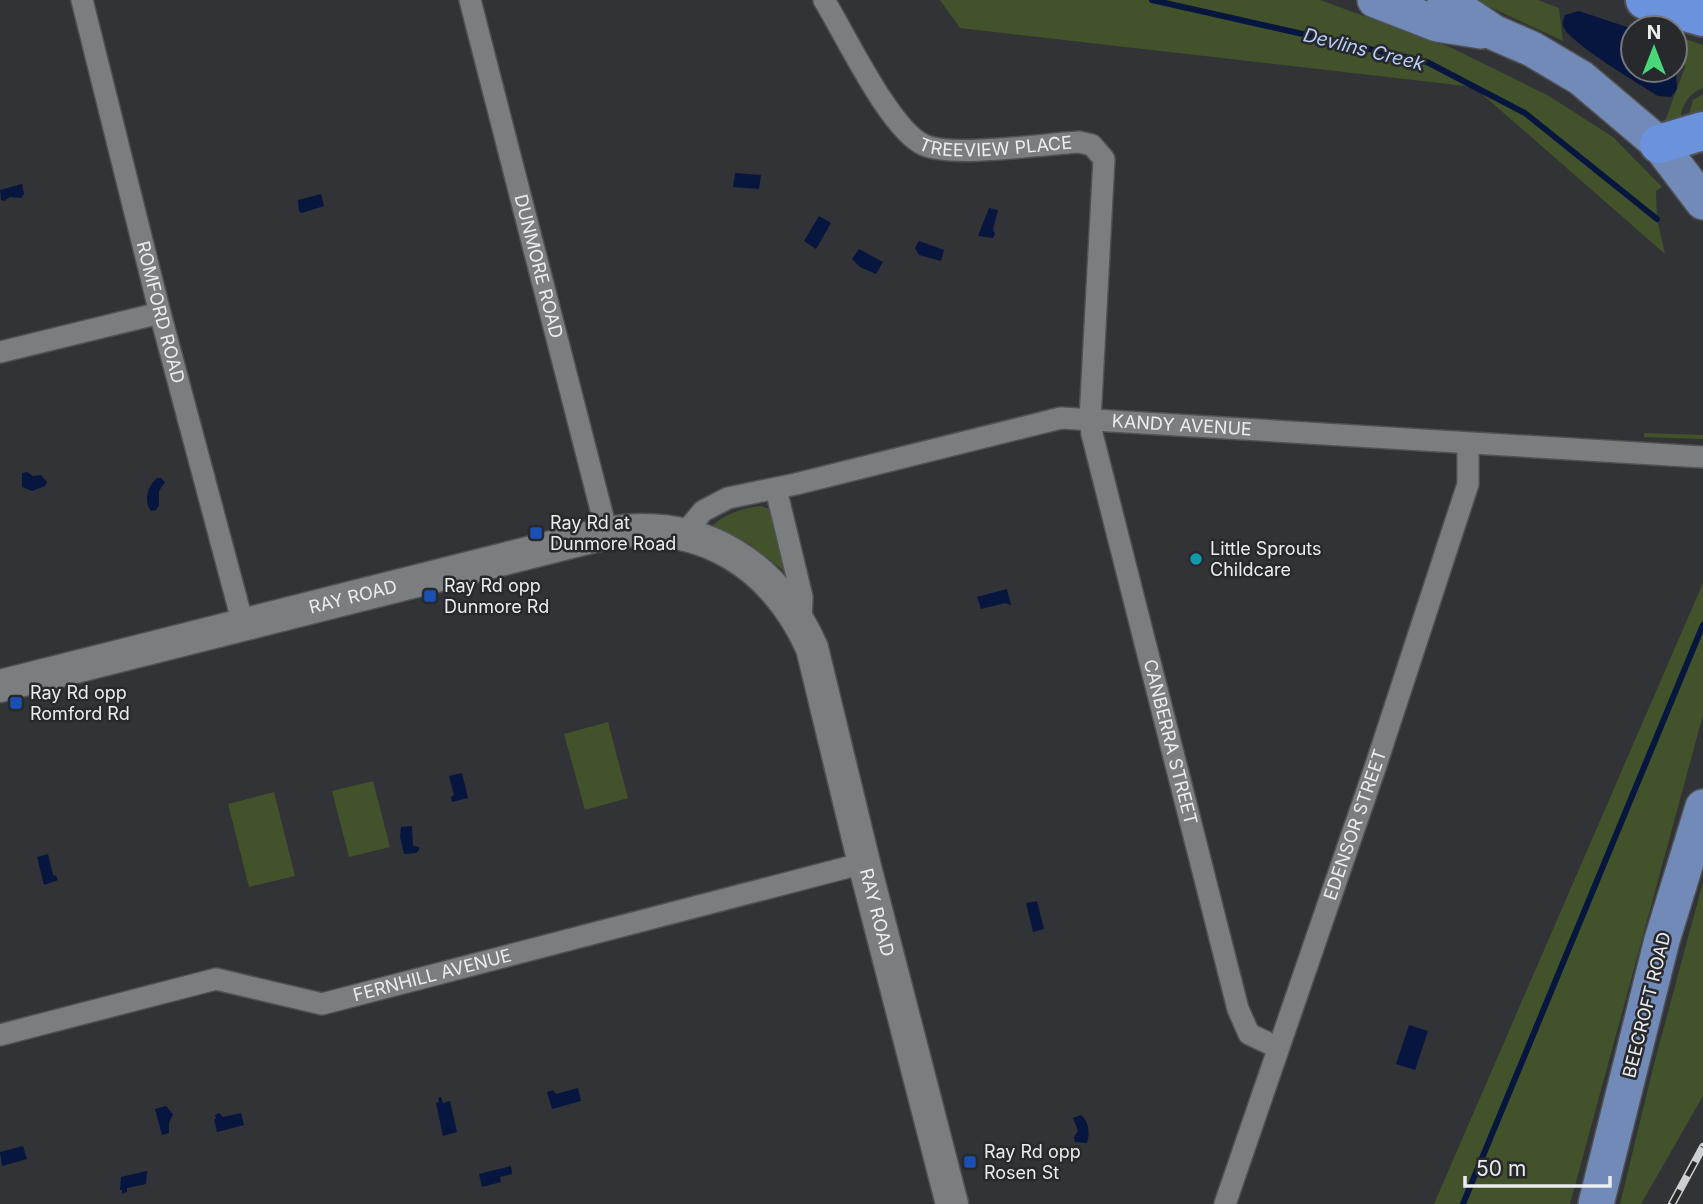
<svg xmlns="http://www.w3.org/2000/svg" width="1703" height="1204" viewBox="0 0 1703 1204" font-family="Inter,sans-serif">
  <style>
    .green { fill: #42522a }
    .water { fill: #07163f }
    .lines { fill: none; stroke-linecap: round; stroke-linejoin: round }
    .stream { stroke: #07163f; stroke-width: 6 }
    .street-casing { stroke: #505153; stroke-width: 24 }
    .secondary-casing { stroke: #505153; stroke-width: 35 }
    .primary-casing { stroke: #505153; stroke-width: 38 }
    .highway-casing { stroke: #505153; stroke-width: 42 }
    .street { stroke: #7b7e81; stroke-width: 21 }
    .secondary { stroke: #7b7e81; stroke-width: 32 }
    .primary { stroke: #718ab8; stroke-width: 35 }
    .highway { stroke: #6a92dd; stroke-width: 38 }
    .rail-casing { stroke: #cecfd1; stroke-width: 8 }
    .rail { stroke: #27292c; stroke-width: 5; stroke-dasharray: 16; stroke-linecap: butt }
    .transit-dot { fill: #1a4fb4; stroke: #27292c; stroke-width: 2.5 }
    .culture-dot { fill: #0f9aa8; stroke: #27292c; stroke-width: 2.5 }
    .labels { text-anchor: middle; stroke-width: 5; stroke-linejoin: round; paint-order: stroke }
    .street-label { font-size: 18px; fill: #ebecee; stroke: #27292c }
    .poi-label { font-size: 18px; fill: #ebecee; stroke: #27292c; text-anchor: start }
    .water-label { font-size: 19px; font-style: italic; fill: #b8cefb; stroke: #27292c }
  </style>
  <rect width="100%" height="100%" fill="#313336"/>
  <!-- green -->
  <path class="green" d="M940,0H1320L1452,48L1549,96L1613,137L1662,187L1656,191L1657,219L1665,254L1474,87L960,28Z
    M1475,0H1538L1559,8L1563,41Z
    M1679,37L1703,45V88C1685,95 1680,110 1680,128L1675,129L1665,121L1685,67L1678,44Z
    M1703,94V120L1687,122L1693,100Z
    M1644,433L1703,435V439L1644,437Z
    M760,506L770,509L774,518L785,572L750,544L711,527C726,513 740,509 760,506Z
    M1703,583V715L1570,1204H1434Z
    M608,722L628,798L585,810L564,734Z
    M373,781L390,847L349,857L332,791Z
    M274,792L295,876L249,887L228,804Z
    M1703,882V1096L1641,1204H1620L1654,1064Z"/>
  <!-- water -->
  <path class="water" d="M1579,11L1633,29V70H1675V57L1677,89L1671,97L1658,96C1641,85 1568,42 1563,26C1562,23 1564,18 1565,15Z
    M735,173L761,175L759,189L733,187Z
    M22,184L24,194L21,198L10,197L4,201L1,200L0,190Z
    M321,194L324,206L302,213L299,211L298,200Z
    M989,208L998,210L993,229L995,234L993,238L978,236Z
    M819,216L831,223L816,249L804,241Z
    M919,241L944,250L941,261L919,255L915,248Z
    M859,249L883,262L876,274L860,267L852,259Z
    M27,472L33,476L41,475L47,482L45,486L32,491L22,487V473Z
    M157,478H161L165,482L159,491V506L156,510L151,511C143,500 148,486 157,478Z
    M1007,589L1011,605L1005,603L981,609L977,597Z
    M462,773L468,798L452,802L451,797L454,795L449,776Z
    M412,826L413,846L419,847V850L416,853L404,854L400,837L401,827Z
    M48,854L53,875L56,876L58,880L44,885L37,857Z
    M1037,901L1044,929L1033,932L1026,903Z
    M1409,1025L1428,1031L1415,1070L1396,1064Z
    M578,1088L581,1101L552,1109L547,1092L553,1090L556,1094Z
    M441,1097L443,1103L450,1101L457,1132L443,1136L436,1103L439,1102L438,1098Z
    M166,1106L173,1114L169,1123V1133L162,1135L155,1109Z
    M219,1113L223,1117L241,1113L244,1125L217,1132L214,1119H216L215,1115Z
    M1081,1115C1089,1121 1090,1134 1087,1143L1075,1142L1074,1137L1078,1131L1073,1118Z
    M23,1146L27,1159L2,1166L0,1152Z
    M511,1166L512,1174L500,1177L501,1182L482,1187L479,1174Z
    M147,1171L146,1184L127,1188V1192L122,1194V1190H120L121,1177Z"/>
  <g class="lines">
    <!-- stream -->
    <path class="stream" d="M1152,0L1427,62L1525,113L1657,219
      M1463,1204L1703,625"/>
    <!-- street casing -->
    <g class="street-casing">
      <g id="street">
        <path id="s1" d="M82,0L160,313L243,624"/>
        <path id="s2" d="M470,0L607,533"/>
        <path id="s3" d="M824,0C845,34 890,130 924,145C953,158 1044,144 1079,142L1092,145L1104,159L1090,420L1092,434L1238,1009L1249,1034L1277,1047"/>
        <path d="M0,352L160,313"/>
        <path d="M776,489L802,597L801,623"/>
        <path id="s4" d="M683,535L703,511L728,498L796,484L1061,418L1703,457"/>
        <path id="s5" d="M0,1035L216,979L322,1004L864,863"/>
        <path id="s6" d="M1225,1204L1376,765L1468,484V443"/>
      </g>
    </g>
    <!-- secondary casing -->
    <g class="secondary-casing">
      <g id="secondary">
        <path id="s7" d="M0,686L607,533C701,518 774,563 812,648L864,863L952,1204"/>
      </g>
    </g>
    <!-- primary casing -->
    <g class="primary-casing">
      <path id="primary" d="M1375,0L1437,24L1481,31
        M1445,0L1495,33L1532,49L1581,78L1659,144L1703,202
        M1596,1204L1662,940L1703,807"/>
    </g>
    <!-- highway casing -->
    <g class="highway-casing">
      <path id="highway" d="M1645,0L1703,17
        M1659,144L1703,131"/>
    </g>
    <!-- street -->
    <use href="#street" class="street"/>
    <!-- secondary -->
    <use href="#secondary" class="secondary"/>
    <!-- primary -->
    <use href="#primary" class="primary"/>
    <!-- highway -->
    <use href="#highway" class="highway"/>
    <!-- rail casing -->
    <g class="rail-casing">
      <path id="rail" d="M1672,1204L1703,1147"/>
    </g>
    <!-- rail -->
    <use href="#rail" class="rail"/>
  </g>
  <!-- markers -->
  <g class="transit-dot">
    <rect x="529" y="526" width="14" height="14" rx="3.5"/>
    <rect x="423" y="589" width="14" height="14" rx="3.5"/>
    <rect x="9" y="696" width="14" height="14" rx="3.5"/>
    <rect x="963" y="1155" width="14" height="14" rx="3.5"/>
  </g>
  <circle class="culture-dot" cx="1196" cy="559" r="7"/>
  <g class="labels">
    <!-- street labels -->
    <g class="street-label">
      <text dy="6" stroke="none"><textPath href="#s3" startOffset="250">TREEVIEW PLACE</textPath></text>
      <text dy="6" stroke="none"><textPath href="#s2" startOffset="275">DUNMORE ROAD</textPath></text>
      <text dy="6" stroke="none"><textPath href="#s1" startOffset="322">ROMFORD ROAD</textPath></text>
      <text dy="6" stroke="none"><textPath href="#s4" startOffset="523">KANDY AVENUE</textPath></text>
      <text dy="6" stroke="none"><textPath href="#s7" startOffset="364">RAY ROAD</textPath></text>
      <text dy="6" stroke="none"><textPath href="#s3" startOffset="959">CANBERRA STREET</textPath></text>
      <text dy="6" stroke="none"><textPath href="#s6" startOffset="401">EDENSOR STREET</textPath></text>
      <text dy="6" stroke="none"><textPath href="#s7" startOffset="1153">RAY ROAD</textPath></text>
      <text dy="6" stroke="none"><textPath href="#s5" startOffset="446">FERNHILL AVENUE</textPath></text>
      <text transform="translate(1647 1005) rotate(-76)" y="6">BEECROFT ROAD</text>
    </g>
    <!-- poi labels -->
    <g class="poi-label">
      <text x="550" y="529">Ray Rd at<tspan x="550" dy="21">Dunmore Road</tspan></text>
      <text x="1210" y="555">Little Sprouts<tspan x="1210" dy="21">Childcare</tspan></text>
      <text x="444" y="592">Ray Rd opp<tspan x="444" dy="21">Dunmore Rd</tspan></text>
      <text x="30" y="699">Ray Rd opp<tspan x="30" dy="21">Romford Rd</tspan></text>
      <text x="984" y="1158">Ray Rd opp<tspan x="984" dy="21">Rosen St</tspan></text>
    </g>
    <!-- water labels -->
    <g class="water-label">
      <text transform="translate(1364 49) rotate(14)" y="7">Devlins Creek</text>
    </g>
  </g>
  <!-- north arrow -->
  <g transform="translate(1654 49)"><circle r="33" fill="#27292c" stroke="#75777a" stroke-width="2"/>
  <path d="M0-5L12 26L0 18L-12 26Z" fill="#49d778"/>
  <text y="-10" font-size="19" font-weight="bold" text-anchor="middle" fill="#ebecee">N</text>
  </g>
  <!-- scale -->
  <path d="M1465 1176v10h145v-10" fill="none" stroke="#ebecee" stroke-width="3.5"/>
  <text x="1476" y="1176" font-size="21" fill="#ebecee" stroke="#27292c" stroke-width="5" paint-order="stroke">50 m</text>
</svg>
